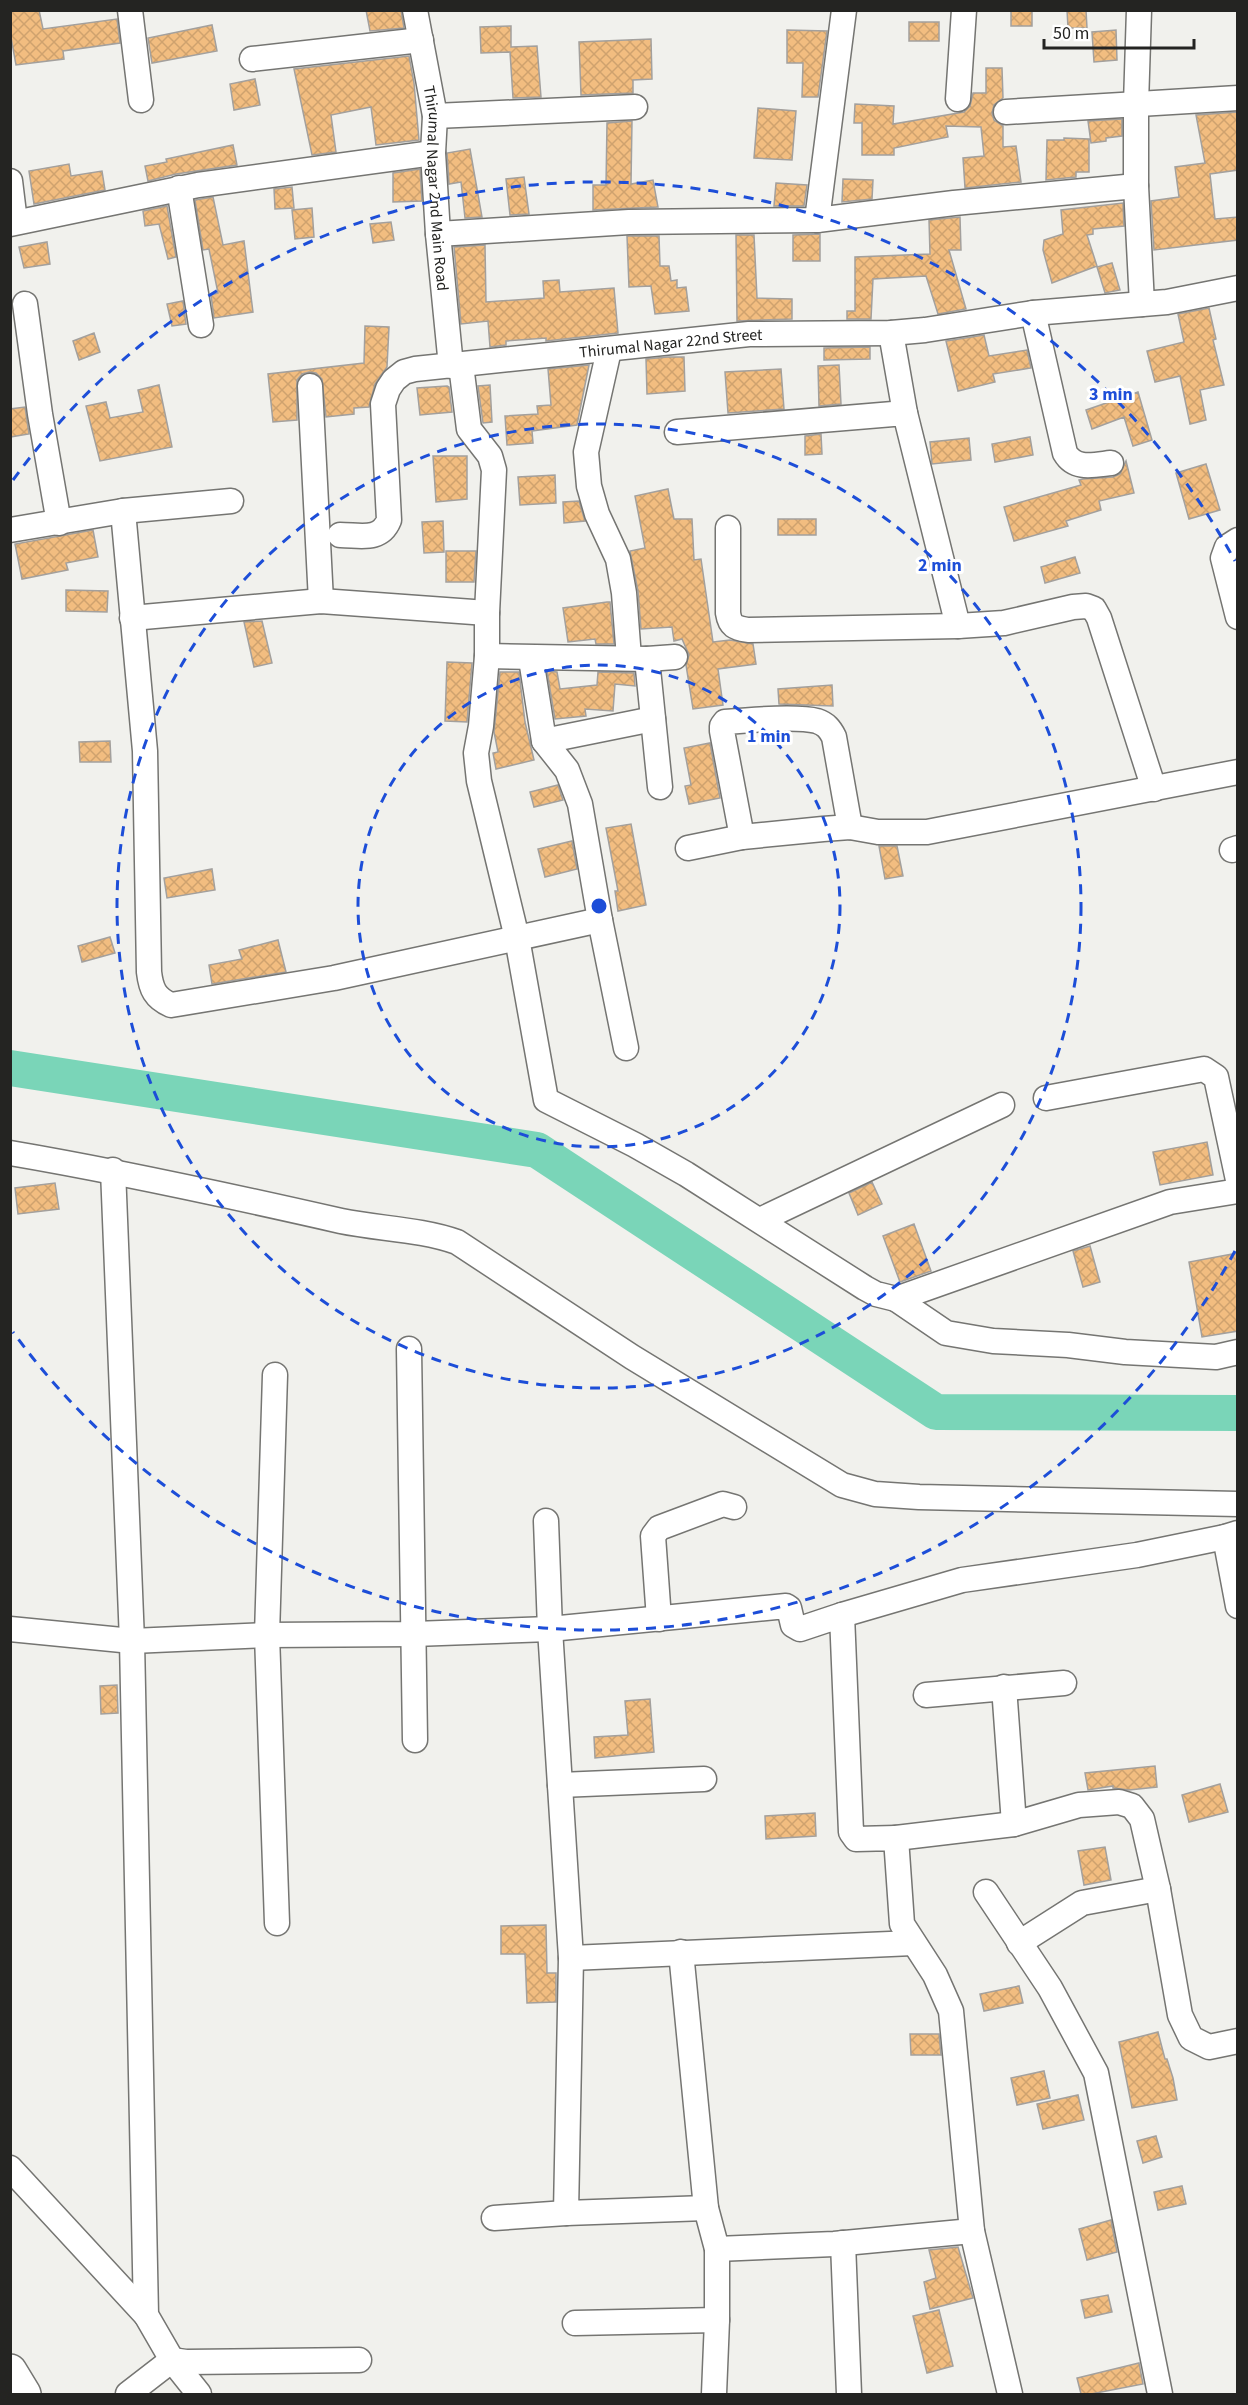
<svg xmlns="http://www.w3.org/2000/svg" width="1248" height="2405" viewBox="0 0 1248 2405" font-family="'Source Sans 3',sans-serif">
  <style>
    .lines { fill: none; stroke-linecap: round; stroke-linejoin: round }
    .river { stroke: #7ad5b8; stroke-width: 36 }
    .building { fill: url(#building-cross-hatch); stroke: #a3a09d; stroke-width: 1.5 }
    .street-casing { stroke: #757572; stroke-width: 27 }
    .secondary-casing { stroke: #757572; stroke-width: 36 }
    .street { stroke: #fff; stroke-width: 24 }
    .secondary { stroke: #fff; stroke-width: 33 }
    .ring { fill: none; stroke: #1d4ed8; stroke-width: 3; stroke-dasharray: 10 8 }
    .labels { text-anchor: middle; stroke-width: 6; stroke-linejoin: round; paint-order: stroke }
    .street-label { font-size: 16px; fill: #242422; stroke: #fff }
    .centre { fill: #1d4ed8; stroke: #fff; stroke-width: 3 }
    .ring-label { font-size: 18px; text-anchor: middle; font-weight: bold; fill: #1d4ed8; stroke: #fff; stroke-width: 6; stroke-linejoin: round; paint-order: stroke }
  </style>
  <defs>
    <pattern id="building-cross-hatch" width="8" height="8" patternUnits="userSpaceOnUse" patternTransform="scale(1.5)"><rect width="8" height="8" fill="#f2bd80"/><path d="M0 0l8 8M0 8l8-8" fill="none" stroke="#cfa26e"/></pattern>
  </defs>
  <rect width="100%" height="100%" fill="#f1f1ed"/>
  <g class="lines">
    <!-- river -->
    <path class="river" d="M10,1068L537,1150L936,1412L1238,1413"/>
  </g>
  <!-- building -->
  <path class="building" d="M10,10H39L43,29L117,19L120,43L63,51L64,59L16,65L10,32Z
    M366,10H401L404,28L370,31Z
    M1011,10H1032V26H1011Z
    M1067,10H1086L1087,28H1068Z
    M909,22H939V41H909Z
    M212,25L217,51L152,63L148,38Z
    M511,26V47L537,46L541,97L513,98L510,52L481,53L480,27Z
    M787,30L827,31L818,97H802L803,63H787Z
    M1116,30L1117,60L1094,62L1092,32Z
    M651,39L652,79L633,80V93L581,95L579,42Z
    M409,56L414,83L419,140L376,145L371,107L331,115L336,152L312,155L294,69Z
    M986,68H1002L1003,98L994,105L992,113L994,120L1003,126V147L1016,146L1021,182L965,188L963,158L984,156L981,127L946,126L948,137L894,148V155H862V123H854L855,104L894,106L893,124L964,112L970,106L973,93H986Z
    M255,79L260,105L234,110L230,84Z
    M758,108L796,111L792,160L754,158Z
    M1238,112V170L1210,174L1215,219L1238,217V240L1154,250L1151,201L1179,197L1175,167L1205,163L1196,115Z
    M1122,119V136L1106,138V141L1091,143L1088,121Z
    M632,121L631,184L653,180L658,207L593,210V185H606L607,123Z
    M1064,138L1089,139V172H1076V177L1046,180L1047,140H1064Z
    M233,145L237,165L176,174L148,181L145,166L167,162L166,159Z
    M470,149L482,217L465,218L461,182L449,184L447,153Z
    M69,164L71,176L102,171L105,190L34,204L29,171Z
    M420,169L422,201L393,202V173Z
    M524,177L529,214L510,215L506,179Z
    M843,179L873,180L872,199L842,202Z
    M776,183L807,185L804,206H774Z
    M292,187L294,208L275,209L274,189Z
    M213,197L223,245L244,241L253,312L214,318L211,295L218,293L209,249L203,250L195,200Z
    M1123,203L1124,226L1093,229V234L1087,235L1097,266L1052,283L1043,250L1044,240L1063,234L1061,210Z
    M167,206L176,257L168,259L159,224L145,226L143,211Z
    M312,208L314,237L295,239L292,210Z
    M960,217L961,250H949L966,309L938,314L926,276L873,279L871,319H847V311H855V257L930,254L929,220Z
    M391,222L394,240L373,243L370,224Z
    M820,234V261H793V235Z
    M736,235H754L757,298L792,299V319L737,321Z
    M627,236H659L660,266H669L671,281L677,280V288L686,287L689,311L655,314L651,286L629,287Z
    M47,242L50,264L24,268L19,247Z
    M485,245L486,302L544,298L543,281L559,280L560,292L614,288L618,333L546,341V338L506,341V345L490,347L488,321L461,324L454,247Z
    M1112,263L1120,290L1105,293L1097,267Z
    M183,301L186,324L172,326L167,304Z
    M1209,308L1216,339L1213,340L1224,385L1200,390L1206,420L1190,424L1180,376L1155,382L1147,351L1184,342L1178,314Z
    M365,326L389,327L387,367L375,384L369,407L354,408V414L326,417L322,379L316,373L309,372L302,374L297,380V420L273,422L268,374L364,363Z
    M94,333L100,352L79,360L73,341Z
    M984,335L989,356L1027,350L1031,368L993,374L995,382L958,391L946,341Z
    M870,347V359L824,360V348Z
    M668,357H684L685,391L647,394L646,359Z
    M589,365L577,425L532,431L533,443L507,445L505,416L538,414L537,406L551,405L548,369Z
    M839,365L841,404L819,406L818,366Z
    M781,369L784,409L728,413L725,372Z
    M159,385L172,447L100,461L86,406L106,402L110,418L143,412L138,390Z
    M490,385L492,422L483,423L478,386Z
    M447,386L449,387L452,412L420,415L417,388Z
    M1138,392L1152,440L1133,446L1124,417L1092,429L1086,410Z
    M25,407L29,434L10,437V409Z
    M821,434L822,454L805,455V436Z
    M1030,437L1033,455L995,462L992,444Z
    M969,438L971,460L932,464L930,442Z
    M433,456H467V499L436,502Z
    M1126,461L1134,493L1099,501L1101,510L1066,521L1068,526L1014,541L1004,507L1081,485L1079,480L1083,479L1113,477L1120,474Z
    M1206,464L1220,510L1189,519L1176,473Z
    M555,475L556,503L520,505L518,477Z
    M668,489L674,519H692L694,560L701,559L713,642L730,640L753,644L756,664L718,669L723,705L693,709L686,665L689,655L682,639L674,641L672,627L641,629L638,591L630,551L645,548L635,496Z
    M579,501L585,521L564,523L563,502Z
    M778,519H816V535H778Z
    M443,521L444,552L424,553L422,522Z
    M93,530L98,557L66,563L68,570L22,579L15,544Z
    M446,551H476L474,582H446Z
    M1075,557L1080,573L1045,583L1041,567Z
    M66,590L108,591L107,612L66,611Z
    M607,602H610L614,644H596L595,639L568,642L563,608Z
    M262,621L272,663L254,667L244,622Z
    M447,662L472,663L467,722L445,721Z
    M547,671L557,672L560,689L597,685L598,672L634,673L635,686L615,684L613,711L585,709L586,716L555,719Z
    M500,672H519L525,722L534,760L496,769L493,753L498,752L494,732Z
    M832,685L833,706L779,704L778,689Z
    M110,741L111,762H80L79,742Z
    M710,743L720,798L689,804L685,786L691,785L684,748Z
    M558,785L563,800L534,807L530,792Z
    M631,824L646,905L618,911L615,891H618L606,828Z
    M572,841L577,869L545,877L538,849Z
    M879,846H897L903,876L885,879Z
    M212,869L215,890L167,898L164,878Z
    M110,937L115,953L82,962L78,946Z
    M278,940L286,972L212,984L209,965L242,959L239,950Z
    M1207,1142L1213,1175L1160,1185L1153,1152Z
    M872,1182L882,1204L858,1215L849,1193Z
    M55,1183L59,1209L18,1214L15,1188Z
    M914,1224L931,1271L900,1282L883,1236Z
    M1090,1246L1100,1282L1083,1287L1073,1251Z
    M1238,1253V1331L1202,1337L1189,1262Z
    M117,1685L118,1713L101,1714L100,1686Z
    M650,1699L654,1752L595,1758L594,1737L628,1735L625,1701Z
    M1155,1766L1157,1787L1129,1790L1113,1788V1786L1088,1790L1085,1773Z
    M1220,1784L1228,1812L1189,1822L1182,1795Z
    M815,1813L816,1836L766,1839L765,1816Z
    M1105,1847L1111,1880L1084,1885L1078,1851Z
    M546,1925L547,1973H556V2002L527,2003L525,1954H501V1926Z
    M1019,1986L1023,2003L984,2011L980,1994Z
    M1158,2032L1165,2059H1167L1173,2078L1177,2100L1132,2108L1119,2042Z
    M910,2034H939L941,2055H911Z
    M1044,2071L1050,2098L1017,2105L1011,2078Z
    M1078,2095L1084,2120L1043,2129L1037,2104Z
    M1156,2136L1162,2157L1143,2163L1137,2141Z
    M1182,2186L1186,2204L1158,2210L1154,2192Z
    M1111,2220L1117,2252L1087,2260L1079,2229Z
    M958,2247L973,2298L930,2309L924,2282L936,2278L929,2250Z
    M1108,2295L1112,2312L1085,2318L1081,2300Z
    M939,2310L953,2366L927,2373L913,2316Z
    M1139,2363L1143,2384L1091,2394H1081L1077,2378Z"/>
  <g class="lines">
    <!-- street casing -->
    <g class="street-casing">
      <g id="street">
        <path d="M130,10L141,100"/>
        <path id="s1" d="M415,10L435,116L433,153L438,234L451,366"/>
        <path d="M1139,10L1136,104V186L1142,304"/>
        <path d="M252,59L421,40"/>
        <path d="M958,99L964,10"/>
        <path d="M1006,112L1238,98"/>
        <path d="M435,116L635,107"/>
        <path d="M10,181L15,222"/>
        <path d="M179,188L201,325"/>
        <path d="M817,220L844,10"/>
        <path d="M10,224L198,185L433,153"/>
        <path d="M438,234L629,222L817,220L954,203L1136,186"/>
        <path d="M25,304L40,414L59,523"/>
        <path d="M1033,313L1065,453C1075,470 1093,465 1111,463"/>
        <path d="M891,333L905,413"/>
        <path d="M609,350L586,452L589,486L597,514L618,559L624,593L629,658"/>
        <path d="M461,365L469,429L490,456L494,470L487,613V656L481,726L476,753L479,781L517,938L546,1100L635,1145L686,1174L865,1288L876,1294L896,1299L1170,1202L1238,1191"/>
        <path d="M310,386L321,601"/>
        <path d="M677,432L905,413L958,626"/>
        <path d="M123,511L145,751L149,972C151,989 155,998 171,1005L334,978L600,920"/>
        <path d="M728,528V613C730,626 735,628 748,630L958,626L1004,623L1073,607L1086,606L1094,609L1099,618L1154,789"/>
        <path d="M10,530L123,511L231,501"/>
        <path id="s2" d="M340,535C360,535 380,542 389,520L383,404L388,389L394,380L404,372L415,369L749,334L891,333L925,330L1033,313L1167,302L1238,288"/>
        <path d="M1238,540L1227,547L1223,558L1238,617"/>
        <path d="M132,618L321,601L487,613"/>
        <path d="M487,656L647,659L675,657"/>
        <path d="M531,659L544,741L567,770L580,804L600,920L626,1048"/>
        <path d="M647,659L660,787"/>
        <path d="M544,741L653,719"/>
        <path d="M742,837L722,731V726L725,722C747,720 798,716 817,721C826,724 830,729 834,737L850,827"/>
        <path d="M688,848L742,837L823,829L850,827L878,832H927L1238,772"/>
        <path d="M1232,850L1238,848"/>
        <path d="M1046,1098L1204,1069L1216,1077L1238,1180"/>
        <path d="M10,1153C122,1172 231,1196 341,1221C380,1229 420,1229 457,1242L632,1357L842,1485L875,1494L919,1497L1238,1504"/>
        <path d="M113,1170L132,1641L146,2315L172,2360L128,2394"/>
        <path d="M760,1220L1002,1105"/>
        <path d="M896,1299L946,1333L993,1341L1068,1345L1125,1352L1216,1357L1238,1352"/>
        <path d="M409,1349L415,1740"/>
        <path d="M275,1375L267,1635L277,1923"/>
        <path d="M546,1521L550,1629L571,1958L566,2213L706,2208"/>
        <path d="M1225,1537L1238,1606"/>
        <path d="M842,1615L962,1580L1137,1555L1225,1537L1238,1533"/>
        <path d="M659,1619L653,1536L659,1528L723,1504L734,1507"/>
        <path d="M10,1629L132,1641L267,1635L414,1634L550,1629L786,1606L789,1608L793,1625L800,1629L842,1615L851,1832L856,1839L896,1838L902,1924L935,1975L951,2011L972,2231L1010,2394"/>
        <path d="M1004,1687L1014,1824"/>
        <path d="M926,1695L1064,1683"/>
        <path d="M560,1785L704,1779"/>
        <path d="M896,1838L1014,1824L1079,1805L1119,1802L1132,1806L1142,1819L1158,1889L1180,2015L1191,2038L1209,2047L1238,2041"/>
        <path d="M986,1892L1050,1988L1096,2073L1160,2394"/>
        <path d="M1019,1943L1082,1903L1158,1889"/>
        <path d="M681,1952L706,2208L717,2249V2320L714,2394"/>
        <path d="M571,1958L913,1943"/>
        <path d="M10,2168L146,2315"/>
        <path d="M494,2218L566,2213"/>
        <path d="M843,2243L849,2394"/>
        <path d="M717,2249L834,2244L972,2231"/>
        <path d="M575,2323L717,2320"/>
        <path d="M172,2360L186,2362L359,2360"/>
        <path d="M172,2360L199,2394"/>
      </g>
    </g>
    <!-- secondary casing -->
    <g class="secondary-casing">
      <path id="secondary" d="M10,2371L24,2394"/>
    </g>
    <!-- street -->
    <use href="#street" class="street"/>
    <!-- secondary -->
    <use href="#secondary" class="secondary"/>
  </g>
  <!-- distance rings -->
  <g class="ring">
    <circle cx="599" cy="906" r="241"/>
    <circle cx="599" cy="906" r="482"/>
    <path d="M1235 1251A724 724 0 0 1 13 1332M13 480A724 724 0 0 1 1235 561"/>
  </g>
  <g class="labels">
    <!-- street labels -->
    <g class="street-label">
      <text dy="6" stroke="none"><textPath href="#s1" startOffset="180">Thirumal Nagar 2nd Main Road</textPath></text>
      <text dy="6" stroke="none"><textPath href="#s2" startOffset="480">Thirumal Nagar 22nd Street</textPath></text>
    </g>
  </g>
  <circle cx="599" cy="906" r="9" class="centre"/>
  <g class="ring-label">
    <text x="1111" y="400">3 min</text>
    <text x="940" y="571">2 min</text>
    <text x="769" y="742">1 min</text>
  </g>
  <!-- border -->
  <rect width="1248" height="2405" fill="none" stroke="#242422" stroke-width="24"/>
  <!-- scale -->
  <path d="M1044 39v9h150v-9" fill="none" stroke="#242422" stroke-width="3"/>
  <text x="1053" y="39" font-size="18" fill="#242422" stroke="#ffffff" stroke-width="4.5" paint-order="stroke">50 m</text>
</svg>
